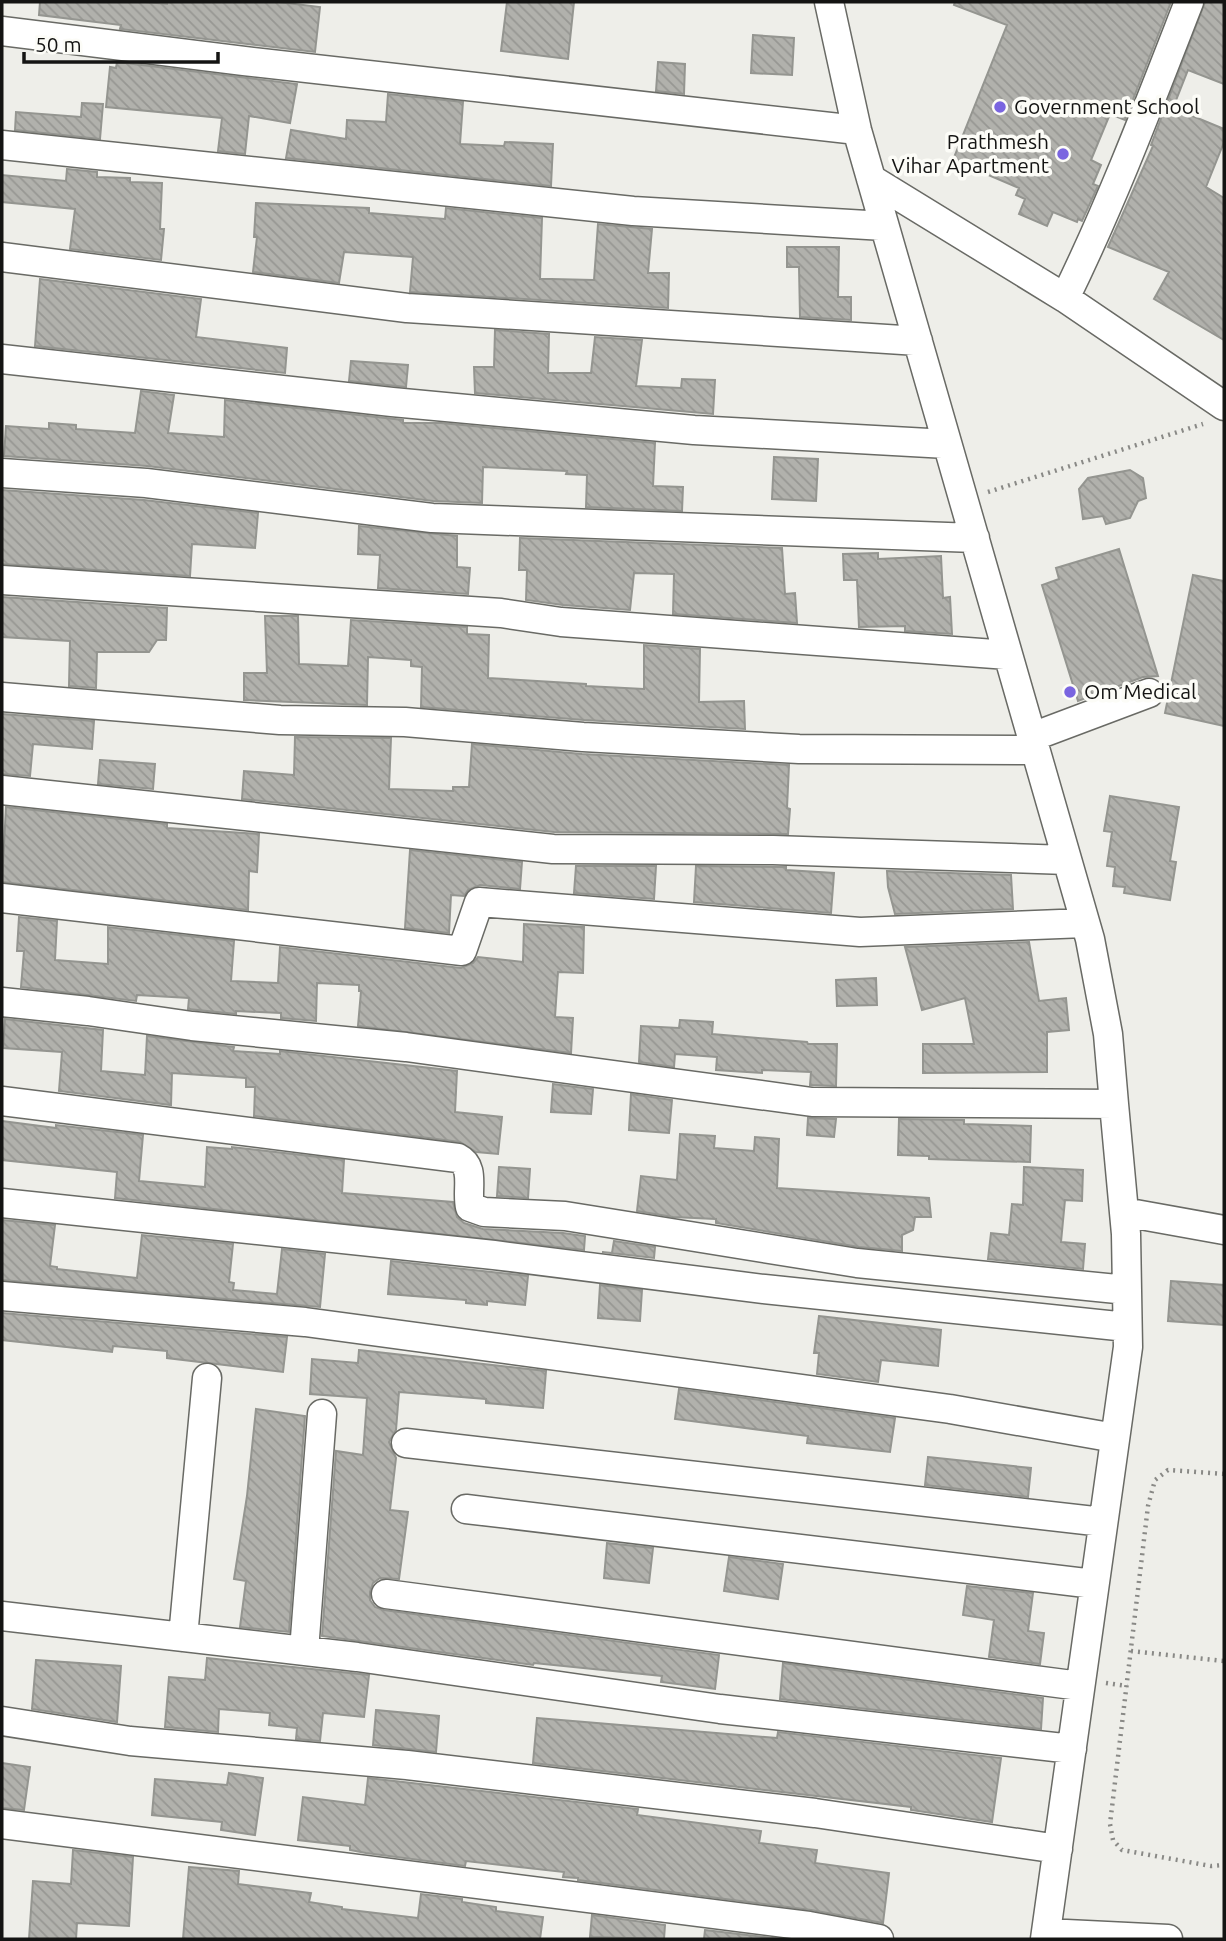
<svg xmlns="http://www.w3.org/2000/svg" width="1226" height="1941" viewBox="0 0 1226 1941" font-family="Ubuntu,sans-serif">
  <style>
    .building { fill: url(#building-back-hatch); stroke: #949590; stroke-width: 2 }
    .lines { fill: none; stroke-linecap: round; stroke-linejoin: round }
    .street-casing { stroke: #696a65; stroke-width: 31 }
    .path { stroke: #898986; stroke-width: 4.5; stroke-dasharray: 2 5; stroke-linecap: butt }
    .street { stroke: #fff; stroke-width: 28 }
    .poi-dot { fill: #7a65e0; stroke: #fcfcf7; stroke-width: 2.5 }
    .labels { text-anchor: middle; stroke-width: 7; stroke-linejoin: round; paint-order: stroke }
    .poi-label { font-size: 21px; fill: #141413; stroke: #fcfcf7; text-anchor: start }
  </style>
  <defs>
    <pattern id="building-back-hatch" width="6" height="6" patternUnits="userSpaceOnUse" patternTransform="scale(1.75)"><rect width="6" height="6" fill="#b1b1ac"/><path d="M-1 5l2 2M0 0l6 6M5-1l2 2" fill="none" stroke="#979793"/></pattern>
  </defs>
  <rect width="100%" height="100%" fill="#eeeee9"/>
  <!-- building -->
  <path class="building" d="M40,2H145L167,4V2H279L320,7L315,52L120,29L121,25L39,15Z
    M507,2H574L568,59L501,51Z
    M955,2H1171L1125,120L1110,114L1091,160L1101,165L1093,184L1098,186L1082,221L1078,219L1077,222L1053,212L1047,226L1019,214L1025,199L1016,195L1019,188L953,160L1007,25L954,5Z
    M1205,2H1224V84L1188,70L1173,108L1224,129V142L1206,187L1224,198V340L1154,299L1169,272L1108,247L1153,146L1151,145Z
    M753,35L794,38L792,75L751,73Z
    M117,62L297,84L290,123L249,116L245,154L218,151L222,118L106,107L110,67L116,68Z
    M658,62L685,64L684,94L656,91Z
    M388,94L463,102L460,144L504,146L505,142L553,144L551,186L286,158L291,130L346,139L347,120L386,122Z
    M82,103L103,104L100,139L15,130L16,112L81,117Z
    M67,169L97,172V177L130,178V182L162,183L160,229H164L161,260L70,249L75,209L2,202V175L66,181Z
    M256,203L369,208V213L445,219L446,208L542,218L540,279H551L594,280L598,224L652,229L648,273H669L668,308L410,292L413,257L344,252L339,283L253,272L257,237H254Z
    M787,247H839L838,297H851V320L800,317L799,267H787Z
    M40,279L201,299L196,337L287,348L285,373L35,346Z
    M495,330L549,334L548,373H591L595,337L642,340L636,386L681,388L682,379L715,380L713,414L475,393L474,367H494Z
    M351,361L408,365L406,387L349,381Z
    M141,391L174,395L168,433L224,437L225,400L403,420V423H441L655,443L653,486L683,487L682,511L586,507L587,475L566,474L567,471L483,467L482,503L433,501L147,466L4,456L6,426L49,429V423L76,425V429L135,433Z
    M774,457L818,459L816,501L772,499Z
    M1130,470L1143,478L1146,498L1138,501L1130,518L1106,524L1103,516L1083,519L1079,489L1088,478Z
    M2,490L144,500L258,513L255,548L192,544L190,576L2,564Z
    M359,526L457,536V567L470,568L468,594L378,588L380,555L358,554Z
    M520,538L782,548L785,594L795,593L797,623L673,614L674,574L634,573L630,610L563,605L526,600L527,570H519Z
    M1119,549L1158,676L1143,677L1078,701L1042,585L1059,579L1056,568Z
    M878,553V559L941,556L943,598L950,597L952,634L905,631V626L859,627L857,580H844L843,554Z
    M1193,575L1224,581V726L1165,713Z
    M2,597L167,608L166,640H157L149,652H97L96,688L69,686L70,641L2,637Z
    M265,616H298L299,664L348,666L351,620L467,627V634L489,635L488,678L586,684V686L644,689V645L700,649L699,702L744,701L745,729L584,720L421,707L422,667L411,666V660L368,657L367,705L244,700V673H267Z
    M2,714L94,721L92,749L33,744L30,776L2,774Z
    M295,737L391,738L389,789L453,791V787H469L472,744L582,754L789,765L787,808L790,809L788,834L554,832L242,799L244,771L294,775Z
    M100,760L155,764L153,789L98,784Z
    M1110,796L1179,807L1170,861L1176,862L1170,900L1124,893L1125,887L1113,886L1115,867L1107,866L1112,832L1104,831Z
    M6,807L167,824V828L259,834L257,872L249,871L248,910L2,882Z
    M410,850L522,862L520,889L480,885L468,890L464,896L451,895L449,933L405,928Z
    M576,866H656L654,899L574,893Z
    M696,866L786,867V870L834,873L831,913L694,902Z
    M887,871L1011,875L1013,909L895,914L888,887Z
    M19,917L57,921L55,960L108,964V927L234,941L231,981L278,983L280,947L461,968L473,963L478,957L523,962L524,924L584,927L583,973L558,972L555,1017L573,1018L571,1053L358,1026L361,991H359V985L317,983L316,1021L281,1018V1013L236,1011V1014L188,1009L189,998L137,995L136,1001L21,987L24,951H17Z
    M1029,942L1039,1001L1066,998L1069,1030L1047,1032V1072L923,1073V1044H974L965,998L922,1010L905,947Z
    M876,978L877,1005L837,1006L836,980Z
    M5,1019L103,1030L101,1071L145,1075L147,1036L234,1047L233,1051L280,1054V1051L457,1071L455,1112L502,1117L498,1154L476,1152L460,1142L254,1116L255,1087H246V1078L172,1073L171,1105L59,1091L62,1052L3,1048Z
    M680,1020L713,1022L712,1034L807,1042L808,1044H837L836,1086L810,1085L811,1072L762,1070V1073L716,1070L717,1057L675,1054L674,1067L639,1062L641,1026L679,1028Z
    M553,1084L593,1089L591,1114L551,1112Z
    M631,1094L672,1100L669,1133L629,1130Z
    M808,1118L836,1119L834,1137L807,1135Z
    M899,1119L964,1120V1124L1031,1126L1030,1162L929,1159V1156L898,1155Z
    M2,1121L56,1128V1125L143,1135L139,1181L205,1187L207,1147L232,1149V1147L344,1160L342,1193L453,1202L457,1217L464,1223L483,1229L563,1233L585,1236L584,1250L115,1198L117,1172L2,1160Z
    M680,1134L715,1136L714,1148L754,1151L755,1137L779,1139L777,1188L929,1198L931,1217H915L913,1230L902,1235V1251L859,1247L716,1223V1219L673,1217L637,1211L641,1176L677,1180Z
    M499,1167L530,1169L528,1198L497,1196Z
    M1024,1167L1083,1170L1082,1201L1065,1200L1061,1242L1085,1244L1083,1269L988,1259L991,1233L1009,1235L1012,1204L1023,1205Z
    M2,1220L55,1225L50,1266L57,1267V1269L137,1278L142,1235L233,1244L229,1282L234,1283L233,1290L277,1294L282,1249L325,1254L320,1307L2,1280Z
    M614,1241L655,1247L654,1258L602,1252L612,1253Z
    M391,1261L528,1276L525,1305L487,1301V1305L466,1303V1300L388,1294Z
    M1171,1281L1224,1285V1325L1168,1321Z
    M600,1285L642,1290L640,1321L598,1318Z
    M2,1313L287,1337L283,1372L167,1358V1351L113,1346L112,1352L2,1340Z
    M819,1316L941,1330L938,1366L881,1360L878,1382L817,1374L819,1353H814Z
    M359,1350L546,1371L543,1408L486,1403V1399L399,1392L396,1430L389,1442L396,1458L390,1510L408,1512L399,1579L380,1578L373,1583L370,1592V1600L375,1607L384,1610L719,1655L715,1689L661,1682L662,1676L534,1663L533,1665L322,1636L336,1451L363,1455L367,1398L310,1394L312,1359L358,1363Z
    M679,1389L895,1418L890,1452L807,1443L808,1436L675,1419Z
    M256,1409L305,1416L289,1632L240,1627L246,1581L234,1579L247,1496Z
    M928,1457L1031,1468L1028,1497L925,1485Z
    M607,1543L653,1548L649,1583L604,1578Z
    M729,1557L783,1564L778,1599L724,1591Z
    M967,1586L1033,1593L1028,1631L1044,1633L1040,1664L989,1657L994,1620L963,1615Z
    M207,1658L369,1675L364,1717L323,1713L320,1741L296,1739L297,1728L269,1725L270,1713L219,1709L218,1732L165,1727L169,1677L205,1680Z
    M36,1660L121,1666L117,1722L32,1709Z
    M783,1663L1043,1698L1041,1729L780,1699Z
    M376,1710L439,1716L436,1752L373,1745Z
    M537,1718L777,1738L778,1732L1001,1758L992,1822L911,1810V1807L533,1763Z
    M2,1763L30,1767L24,1810L2,1808Z
    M229,1773L263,1778L255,1835L221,1830L222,1822L152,1815L155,1779L227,1785Z
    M368,1778L638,1809L637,1815L761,1831L759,1843L817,1850L815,1863L889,1873L883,1923L811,1910L578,1880V1878L563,1877L564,1872L466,1861L465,1866L366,1853L350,1850V1846L298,1840L303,1797L365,1805Z
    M73,1850L133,1857L129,1926L77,1923L76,1939H29L33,1881L71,1884Z
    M189,1867L239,1871L238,1884L311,1893L309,1902L342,1907V1909L418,1918L421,1894L462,1899V1902L496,1907V1911L543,1917L540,1939H183Z
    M592,1915L665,1925L664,1939L590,1937Z
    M705,1930L781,1939H704Z"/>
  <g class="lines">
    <!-- street casing -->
    <g class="street-casing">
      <path id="street" d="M829,2L857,130L1090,939L1108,1034L1114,1104L1126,1234L1128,1347L1045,1939
        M2,31L244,61L857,130
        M2,145L633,211L884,226
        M871,179L1065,298L1224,406
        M2,257L407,308L918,341
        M1065,298C1112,202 1150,102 1189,2
        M2,359L392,402L694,430L947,444
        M2,473L146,483L432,518L975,538
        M2,580L501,613L561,622L1008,655
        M2,697L280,720L405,722L583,737L799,749L1035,750
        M1032,737L1149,693
        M2,790L553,849L773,850L1067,860
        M2,898L462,951L479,902L860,932L1085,923
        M2,1002L88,1011L192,1026L406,1047L812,1102L1114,1104
        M2,1101L458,1158C476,1167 466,1190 470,1207L484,1212L565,1216L857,1263L1127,1290
        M2,1203L494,1255L764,1289L1127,1327
        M1124,1212L1224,1230
        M2,1296L305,1322L950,1409L1115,1438
        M406,1443L1103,1522
        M466,1509L1094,1584
        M386,1594L1080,1686
        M2,1616L357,1657L720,1709L1072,1749
        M183,1637L207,1378
        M304,1651L322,1414
        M2,1721L130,1741L407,1765L815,1813L1058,1849
        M2,1824L809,1926L879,1939
        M1046,1933L1168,1939"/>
    </g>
    <!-- path -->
    <path class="path" d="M988,492L1203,424
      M1224,1474L1168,1470L1155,1480L1148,1506L1110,1824L1113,1840L1122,1850L1211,1866L1224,1865
      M1131,1651L1224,1661
      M1106,1683L1127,1686"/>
    <!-- street -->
    <use href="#street" class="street"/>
  </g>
  <!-- markers -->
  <g class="poi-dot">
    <circle cx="1000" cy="107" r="7"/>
    <circle cx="1063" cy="154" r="7"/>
    <circle cx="1070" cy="692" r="7"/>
  </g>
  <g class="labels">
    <!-- poi labels -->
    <g class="poi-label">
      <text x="1014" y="114">Government School</text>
      <text x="1049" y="149" text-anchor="end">Prathmesh<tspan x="1049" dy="24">Vihar Apartment</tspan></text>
      <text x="1084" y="699">Om Medical</text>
    </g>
  </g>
  <!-- border -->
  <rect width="1226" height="1941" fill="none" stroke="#141413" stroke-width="7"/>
  <!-- scale -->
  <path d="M24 52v10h194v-10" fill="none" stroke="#141413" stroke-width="3.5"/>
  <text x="35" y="52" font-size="21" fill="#141413" stroke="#fcfcf7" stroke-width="5" paint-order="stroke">50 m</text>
</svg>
